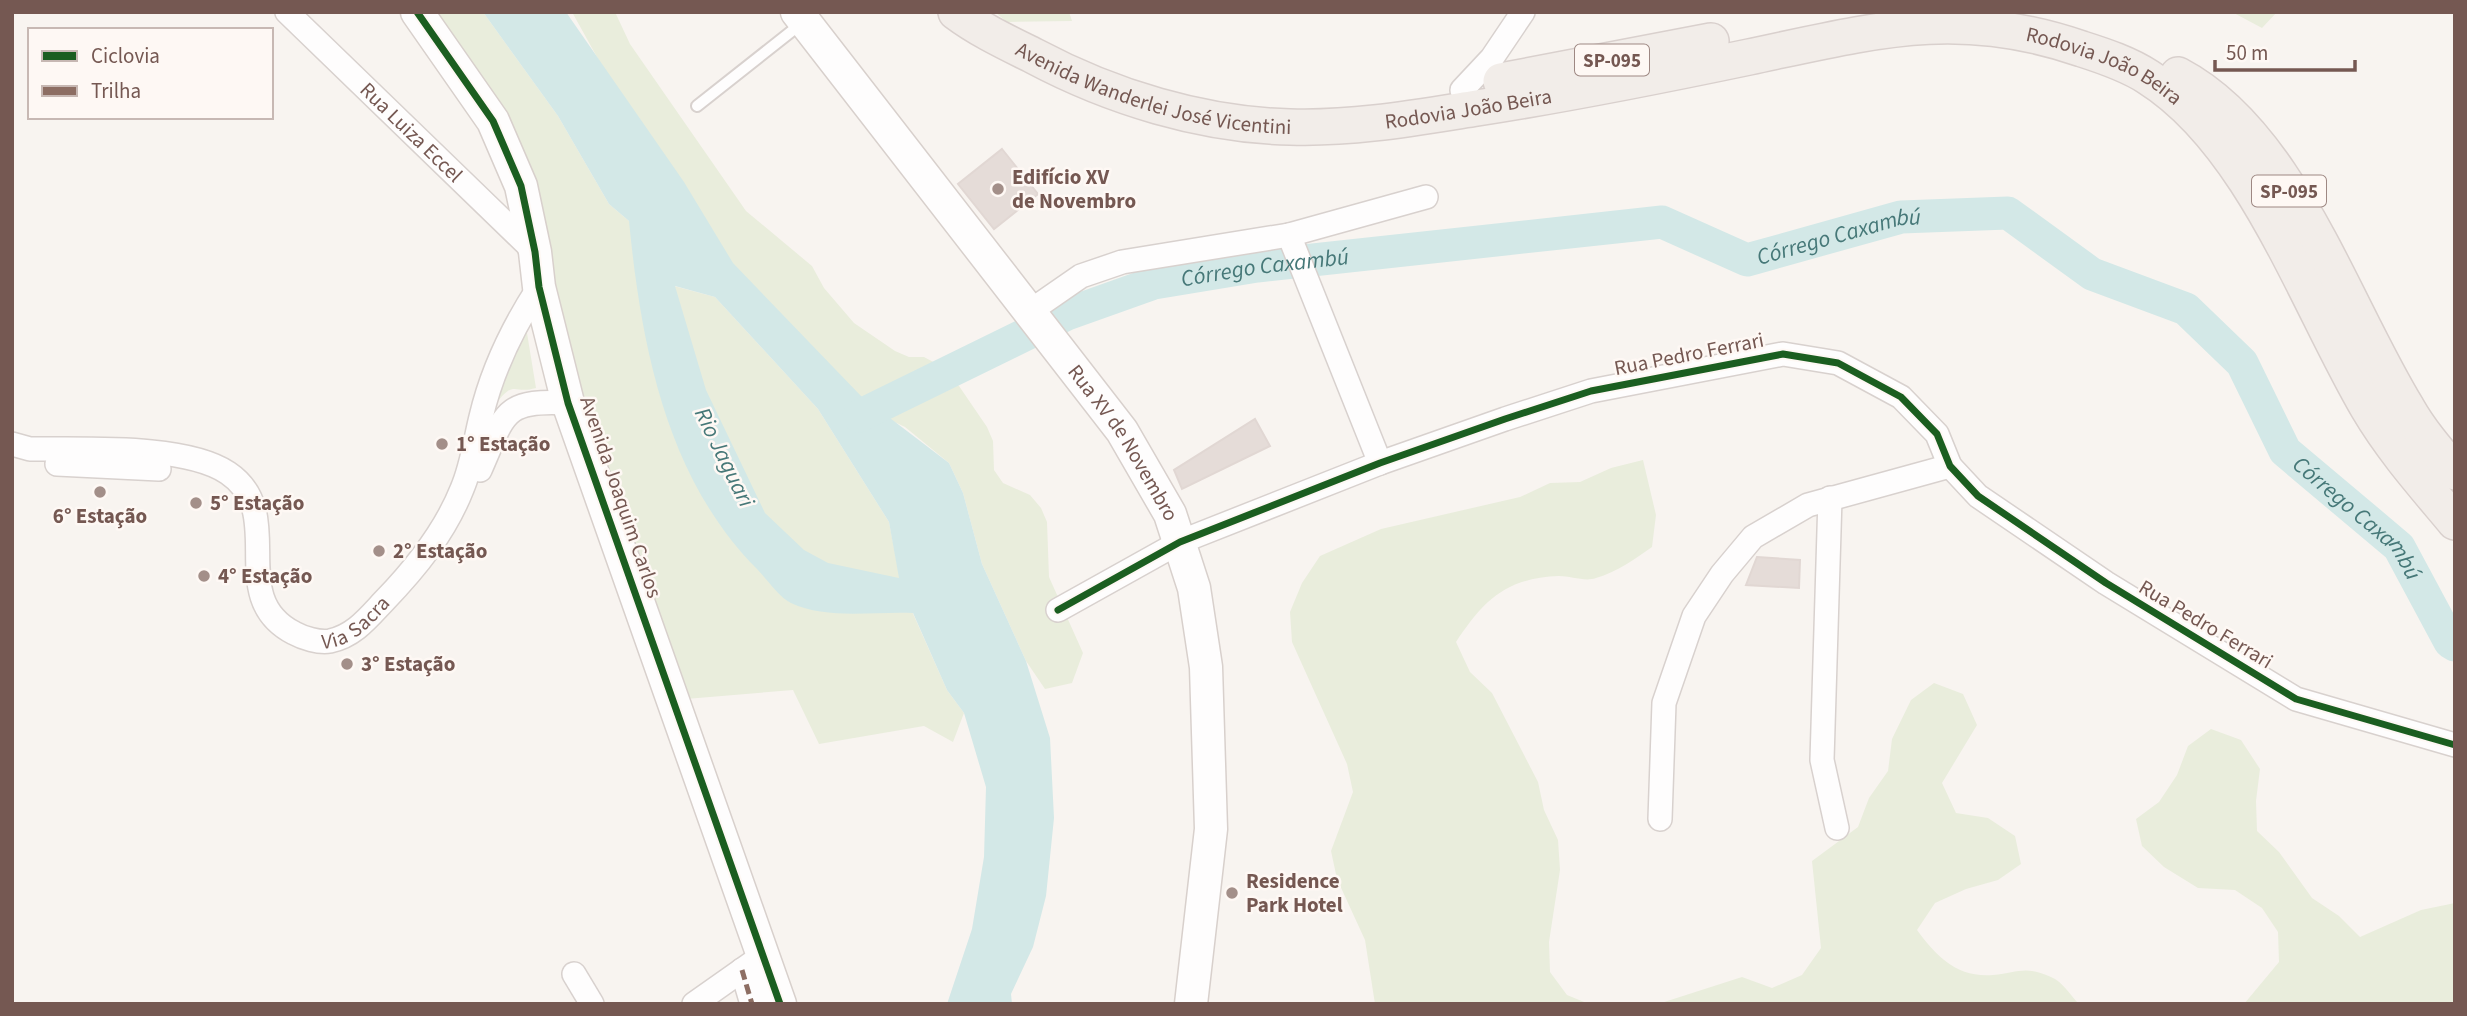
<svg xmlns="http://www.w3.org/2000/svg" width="2467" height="1016" viewBox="0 0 2467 1016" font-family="'Source Sans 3',sans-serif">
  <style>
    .green { fill: #e9eddc }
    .water { fill: #d3e8e7; fill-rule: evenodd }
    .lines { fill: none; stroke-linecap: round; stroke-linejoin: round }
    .river { stroke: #d3e8e7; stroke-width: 33 }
    .building { fill: #e5dcd8; stroke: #e1d7d3; stroke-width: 2 }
    .lane-casing { stroke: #d8d1ce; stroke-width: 14 }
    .street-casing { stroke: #d8d1ce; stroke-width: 26 }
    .secondary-casing { stroke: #d8d0cc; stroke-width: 35 }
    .primary-casing { stroke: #d9d0cd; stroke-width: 38 }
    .lane { stroke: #fefdfd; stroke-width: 10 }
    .street { stroke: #fefdfd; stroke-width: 23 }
    .secondary { stroke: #fefdfd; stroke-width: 32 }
    .primary { stroke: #f2ede9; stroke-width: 35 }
    .quiet { stroke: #8d6e63; stroke-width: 5; stroke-dasharray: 10 5; stroke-linecap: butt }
    .cycleway-casing { stroke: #fef8f4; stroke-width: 11 }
    .cycleway { stroke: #1b5e20; stroke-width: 7 }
    .poi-dot { fill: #a38f89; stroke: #fef8f4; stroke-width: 2.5 }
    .labels { text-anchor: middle; stroke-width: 5; stroke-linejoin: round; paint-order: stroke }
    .shield { fill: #fef8f4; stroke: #9e8883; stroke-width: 2 }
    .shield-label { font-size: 19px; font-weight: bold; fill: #755852 }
    .street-label { font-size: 21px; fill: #755852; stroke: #fef8f4 }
    .poi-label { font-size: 21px; font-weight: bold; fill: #755852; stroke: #fef8f4; text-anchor: start }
    .water-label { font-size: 23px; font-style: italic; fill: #467878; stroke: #fef8f4 }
  </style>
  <rect width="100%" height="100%" fill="#f8f4f0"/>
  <!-- green -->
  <path class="green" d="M425,12H483L558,116L609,204L629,221L674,286L715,297L818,409L889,522L902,589L947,690L964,713L953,742L924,726L819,744L793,690L686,699L567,388L533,219Z
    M572,12H615L630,44L746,211L812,266L824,288L854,323L895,351L909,357H924L937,364L959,386L987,427L993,441L994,470L1003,483L1030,495L1041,508L1047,522L1049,577L1083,653L1072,683L1045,689L1026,661L982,564L963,493L949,463L905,427L863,407L723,270L628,113Z
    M995,12H1069L1072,21L1007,22Z
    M2232,12H2277L2262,28Z
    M523,329L527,333L536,388C512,395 515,377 493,408Z
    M1643,460L1656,515L1652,547C1635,559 1617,572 1596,578C1585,582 1571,576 1559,576C1506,578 1484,600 1456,642L1470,672L1492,693L1538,782L1544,810L1558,840L1560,870L1549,942L1550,972L1567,995L1589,1004H1375L1365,940L1337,879L1331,851L1353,792L1347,764L1292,642L1290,612L1302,583L1320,556L1381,529L1520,497L1550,483L1580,482L1611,468Z
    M1934,683L1963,694L1977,725L1942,783L1956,813L1988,818L2015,836L2021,864L1998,880L1966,889L1935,903L1917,930C1936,956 1957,978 1993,975C2018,973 2024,965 2051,977C2062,981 2071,996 2079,1004H1658L1742,977L1772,988L1802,975L1821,948L1812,861L1858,827L1869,798L1888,771L1892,739L1911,700Z
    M2211,729L2241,740L2260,769L2256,801L2257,831L2279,852L2312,898L2339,916L2360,937L2421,910L2455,903V1004H2244L2279,962L2278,932L2262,908L2235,890L2198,888L2164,867L2142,846L2136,819L2159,802L2177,775L2188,746Z"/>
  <!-- water -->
  <path class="water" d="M483,12H566L684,182L733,263L861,396L949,463L963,493L982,564L1026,661L1050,738L1054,818L1046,896L1033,947L1011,994L1012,1004H947L972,929L984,857L986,787L964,713L947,690L913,613C875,611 826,620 791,603C779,597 767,579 757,569C666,478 641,344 629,221L609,204L558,116ZM675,286L715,297L818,409L889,522L899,578L828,563L804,550L765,513L706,390Z"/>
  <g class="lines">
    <!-- river -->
    <path class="river" id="s1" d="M859,416L1067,314L1154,283L1257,266L1662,222L1747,260L1901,217L2008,213L2092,274L2186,309L2242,363L2285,451L2399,547L2450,642L2455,645"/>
  </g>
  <!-- building -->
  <path class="building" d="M1002,149L1038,194L994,229L958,184Z
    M1255,419L1270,446L1182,489L1174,470Z
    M1757,557L1800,560L1799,588L1746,585Z"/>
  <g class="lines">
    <!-- lane casing -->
    <g class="lane-casing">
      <path id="lane" d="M697,106L802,23"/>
    </g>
    <!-- street casing -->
    <g class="street-casing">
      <g id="street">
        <path id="s2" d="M287,12L535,252"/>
        <path d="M1462,90L1492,58L1523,12"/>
        <path d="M1289,235L1380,463"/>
        <path d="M1029,312L1081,276L1122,262L1289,235L1426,197"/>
        <path id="s3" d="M12,444L30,449C83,450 185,444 228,473C289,514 224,597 294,633C303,638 319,643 330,641C354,636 368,618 384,601C416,568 445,532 462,489C472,466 475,441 481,417C492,370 513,327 539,287"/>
        <path d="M57,464L159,469"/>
        <path d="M480,470C505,414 502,399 568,403"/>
        <path d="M1830,498L1822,760L1837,828"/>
        <path d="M1058,610L1180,542L1380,463L1505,419L1591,391L1783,354L1838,363L1901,397L1937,434L1950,466L1978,496L2106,583L2296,699L2455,745"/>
        <path d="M1660,819L1664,703L1694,616L1722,574L1753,537L1808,505L1950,466"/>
        <path d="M742,970L752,1004"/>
        <path d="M574,974L592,1004"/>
        <path d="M694,1004L765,954"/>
      </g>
    </g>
    <!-- secondary casing -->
    <g class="secondary-casing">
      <g id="secondary">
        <path d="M417,12L493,121L521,186L535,252L539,287L568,403L780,1004"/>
        <path id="s4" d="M797,12L1122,431L1170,514L1194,588L1206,667L1211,829L1191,1004"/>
      </g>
    </g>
    <!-- primary casing -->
    <g class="primary-casing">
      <g id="primary">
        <path id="s5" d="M956,12C980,30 1008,43 1034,56C1111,97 1202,125 1290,127C1353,129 1414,118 1477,108C1568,94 1658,76 1749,57C1872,31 1958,6 2082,49C2104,56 2128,64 2148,77C2253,143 2307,304 2368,408C2392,449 2425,486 2455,522"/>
        <path d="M2178,75C2290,134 2343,304 2407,408C2420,431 2438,452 2455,472"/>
        <path d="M1501,81L1711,41"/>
      </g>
    </g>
    <!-- lane -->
    <use href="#lane" class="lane"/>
    <!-- street -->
    <use href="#street" class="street"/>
    <!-- secondary -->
    <use href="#secondary" class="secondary"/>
    <!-- primary -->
    <use href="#primary" class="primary"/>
    <!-- quiet -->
    <path class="quiet" d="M742,970L752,1004"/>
    <!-- cycleway casing -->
    <g class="cycleway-casing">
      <path id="cycleway" d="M417,12L493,121L521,186L535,252L539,287L568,403L780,1004
        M1058,610L1180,542L1380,463L1505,419L1591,391L1783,354L1838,363L1901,397L1937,434L1950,466L1978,496L2106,583L2296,699L2455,745"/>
    </g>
    <!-- cycleway -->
    <use href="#cycleway" class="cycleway"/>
  </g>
  <!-- markers -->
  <g class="poi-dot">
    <circle cx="998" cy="189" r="7"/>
    <circle cx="442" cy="444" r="7"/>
    <circle cx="100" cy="492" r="7"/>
    <circle cx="196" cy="503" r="7"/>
    <circle cx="379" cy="551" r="7"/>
    <circle cx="204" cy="576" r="7"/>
    <circle cx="347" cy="664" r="7"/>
    <circle cx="1232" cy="893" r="7"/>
  </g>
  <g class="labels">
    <!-- shield labels -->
    <g class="shield">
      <rect x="1575" y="44.5" width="74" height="31" rx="5"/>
      <rect x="2252" y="175.5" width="74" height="31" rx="5"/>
    </g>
    <g class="shield-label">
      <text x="1612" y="67">SP-095</text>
      <text x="2289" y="198">SP-095</text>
    </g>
    <!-- street labels -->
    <g class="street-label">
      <text dy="7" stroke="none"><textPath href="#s5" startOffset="1188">Rodovia João Beira</textPath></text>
      <text dy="7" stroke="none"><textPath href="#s5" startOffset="215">Avenida Wanderlei José Vicentini</textPath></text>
      <text dy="7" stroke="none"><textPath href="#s5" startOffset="537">Rodovia João Beira</textPath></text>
      <text dy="7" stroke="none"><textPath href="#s2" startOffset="173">Rua Luiza Eccel</textPath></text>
      <text transform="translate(1689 354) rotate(-11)" y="7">Rua Pedro Ferrari</text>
      <text dy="7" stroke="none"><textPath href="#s4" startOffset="541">Rua XV de Novembro</textPath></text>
      <text transform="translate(621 497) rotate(71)" y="7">Avenida Joaquim Carlos</text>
      <text dy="7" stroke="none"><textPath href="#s3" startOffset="472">Via Sacra</textPath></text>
      <text transform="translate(2206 624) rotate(31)" y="7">Rua Pedro Ferrari</text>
    </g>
    <!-- poi labels -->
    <g class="poi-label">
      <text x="1012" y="184">Edifício XV<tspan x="1012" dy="24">de Novembro</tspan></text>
      <text x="456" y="451">1° Estação</text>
      <text x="210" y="510">5° Estação</text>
      <text x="100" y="523" text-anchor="middle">6° Estação</text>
      <text x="393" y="558">2° Estação</text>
      <text x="218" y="583">4° Estação</text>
      <text x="361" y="671">3° Estação</text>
      <text x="1246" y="888">Residence<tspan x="1246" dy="24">Park Hotel</tspan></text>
    </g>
    <!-- water labels -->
    <g class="water-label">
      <text dy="8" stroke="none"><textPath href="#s1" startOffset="1024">Córrego Caxambú</textPath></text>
      <text dy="8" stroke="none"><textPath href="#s1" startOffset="436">Córrego Caxambú</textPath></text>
      <text transform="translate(725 457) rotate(64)" y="8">Rio Jaguari</text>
      <text dy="8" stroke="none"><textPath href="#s1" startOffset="1675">Córrego Caxambú</textPath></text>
    </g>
  </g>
  <!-- border -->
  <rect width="2467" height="1016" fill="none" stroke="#755852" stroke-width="28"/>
  <!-- legend -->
  <rect x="28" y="28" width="245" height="91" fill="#fef8f4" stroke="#c7b8b3" stroke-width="2"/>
  <rect x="42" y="51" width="35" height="10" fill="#1b5e20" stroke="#c7b8b3" stroke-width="2"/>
  <text x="91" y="63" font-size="21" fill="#755852">Ciclovia</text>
  <rect x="42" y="86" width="35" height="10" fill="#8d6e63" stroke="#c7b8b3" stroke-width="2"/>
  <text x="91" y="98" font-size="21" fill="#755852">Trilha</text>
  <!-- scale -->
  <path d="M2215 60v10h140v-10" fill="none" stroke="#755852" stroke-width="3.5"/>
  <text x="2226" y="60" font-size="21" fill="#755852" stroke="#fef8f4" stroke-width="5" paint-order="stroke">50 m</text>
</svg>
